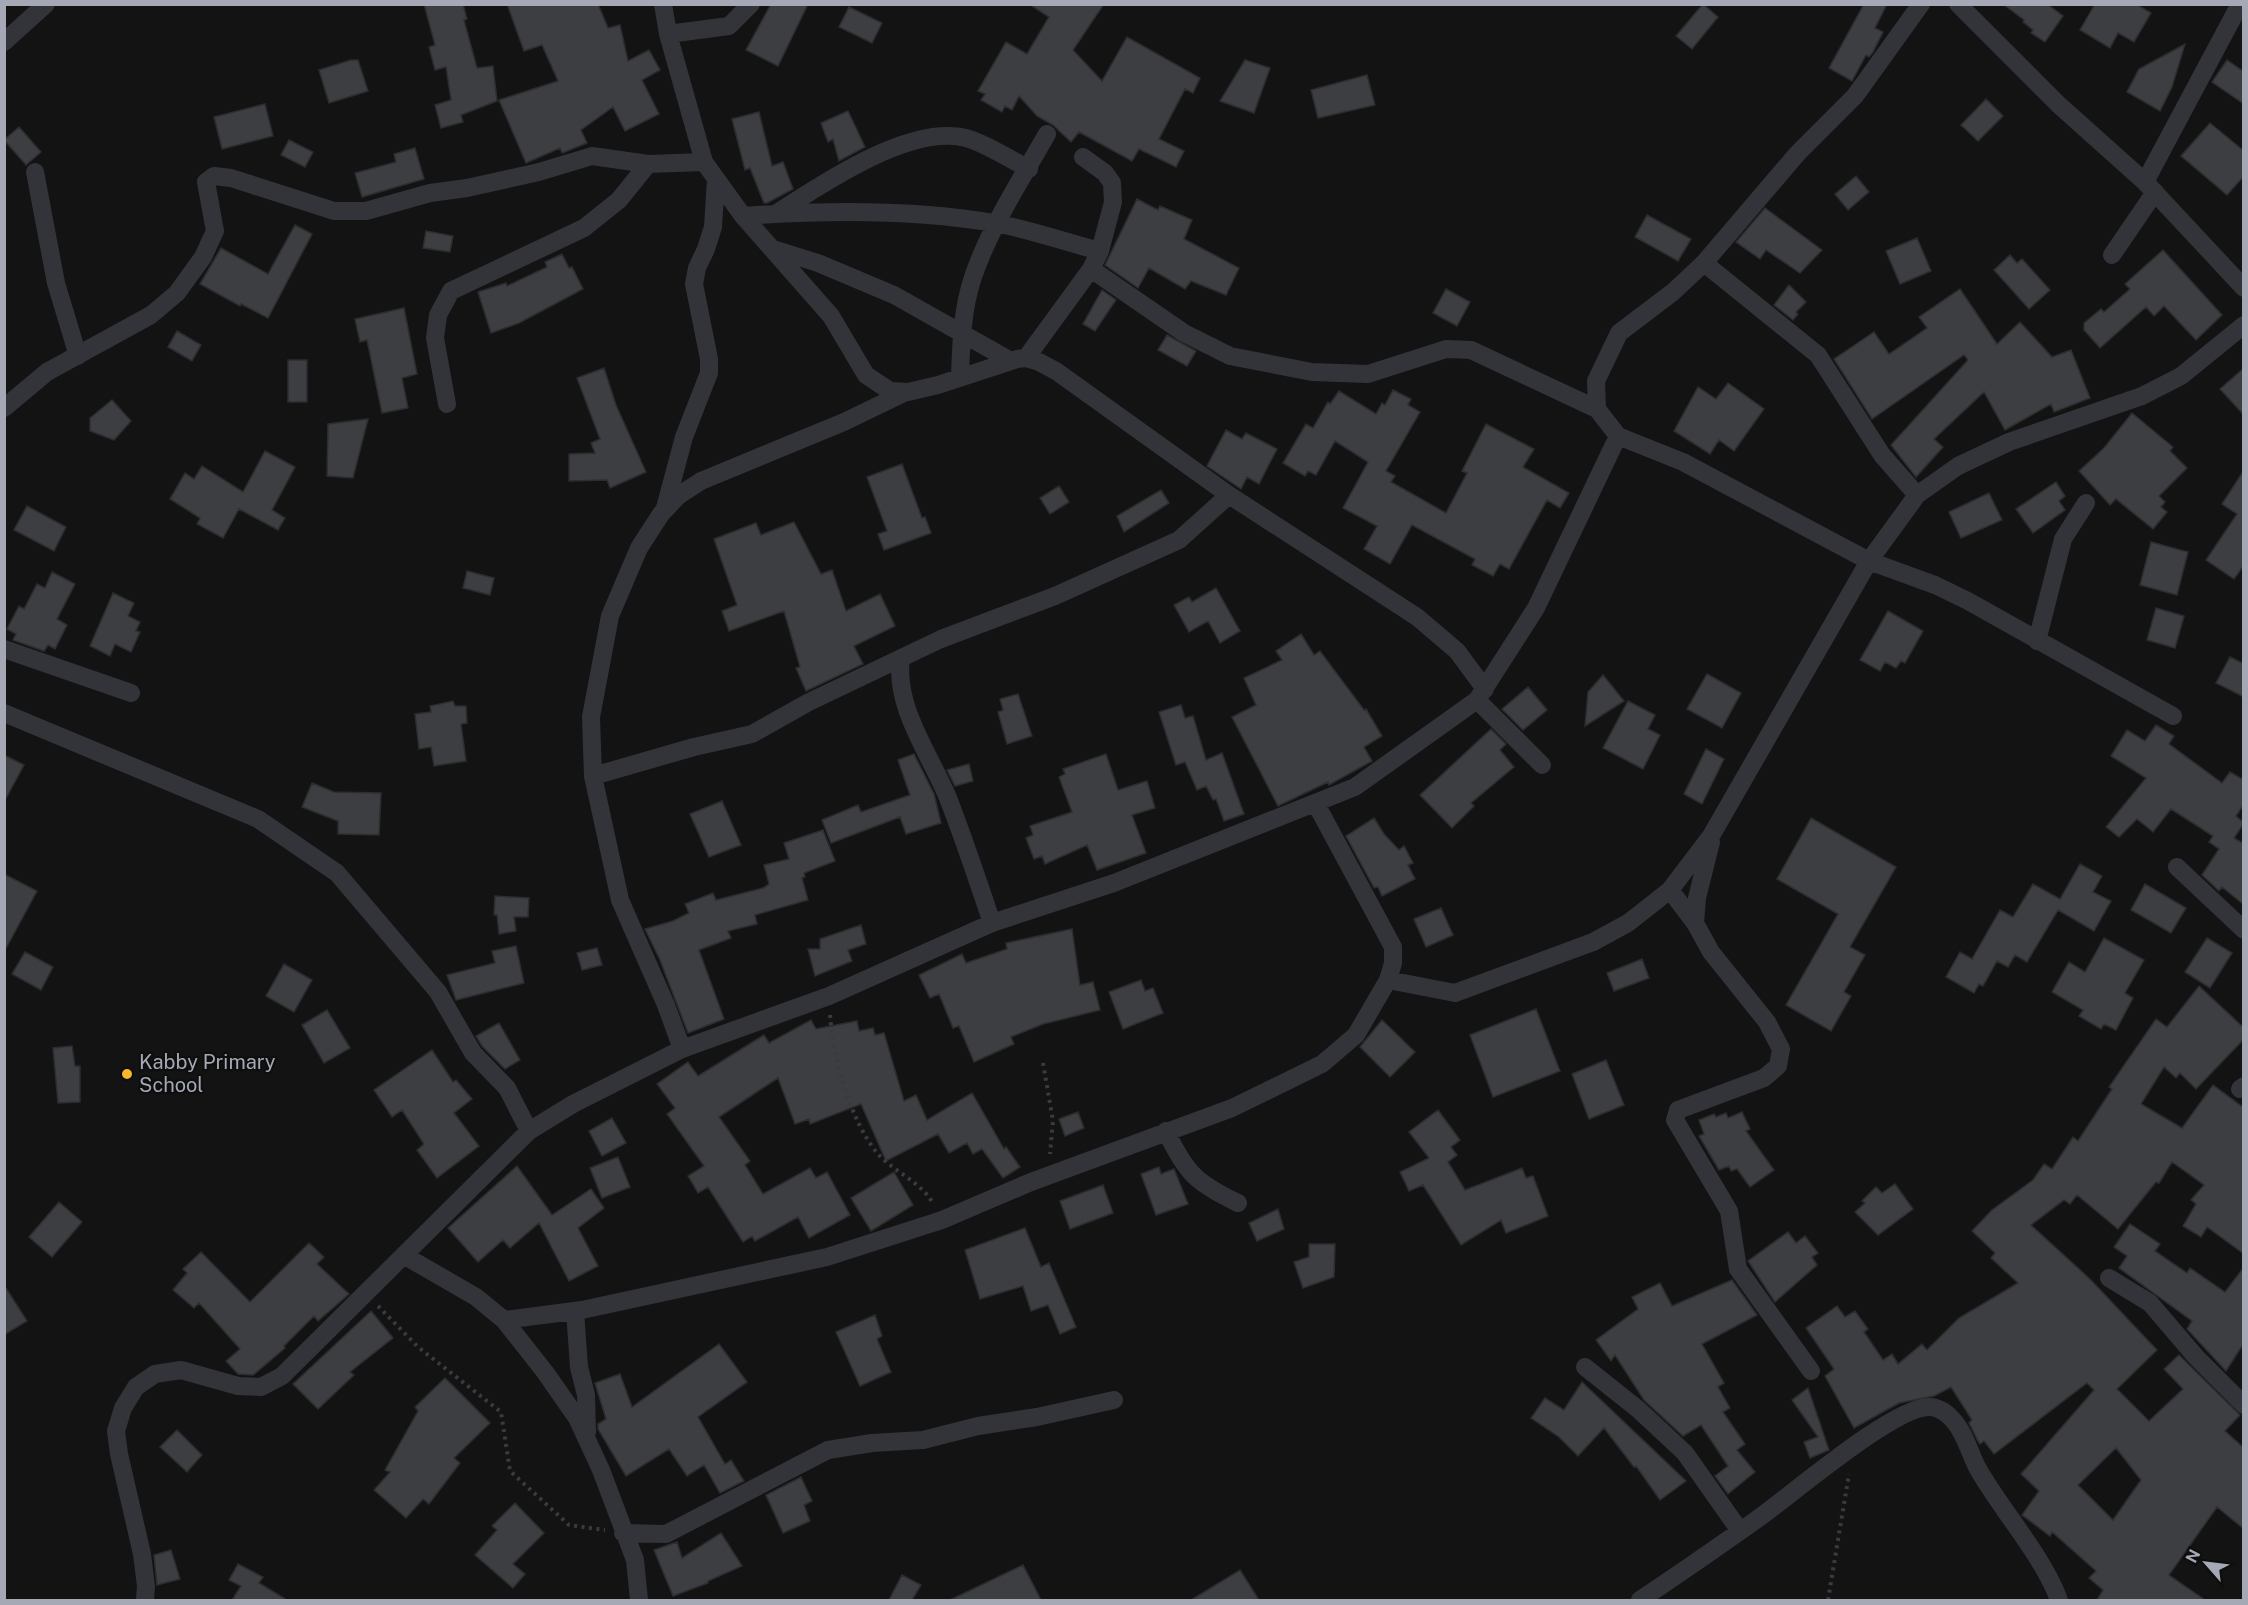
<svg xmlns="http://www.w3.org/2000/svg" width="2248" height="1605" viewBox="0 0 2248 1605" font-family="'Public Sans',sans-serif">
  <style>
    .building { fill: #3d3e41; stroke: #2d2d30; stroke-width: 1.5; fill-rule: evenodd }
    .lines { fill: none; stroke-linecap: round; stroke-linejoin: round }
    .path { stroke: #393b40; stroke-width: 4; stroke-dasharray: 3 4.5; stroke-linecap: butt }
    .minor { stroke: #333439; stroke-width: 18 }
    .poi-dot { fill: #f6b729; stroke: #0e0e0f; stroke-width: 2 }
    .labels { text-anchor: middle; stroke-width: 4.5; stroke-linejoin: round; paint-order: stroke }
    .poi-label { font-size: 20px; fill: #a4a9b5; stroke: #0e0e0f; text-anchor: start }
  </style>
  <rect width="100%" height="100%" fill="#131314"/>
  <!-- building -->
  <path class="building" d="M424,4H463L467,19L464,20L477,68L493,66L497,101L461,115L463,122L441,128L435,105L451,100L446,67L435,70L429,47L435,45Z
    M507,4H598L608,28L620,25L628,61L649,50L660,70L642,80L659,114L625,131L613,107L581,130L587,143L562,153L560,148L526,163L499,100L558,81L542,45L524,51Z
    M771,4H808L778,66L746,50Z
    M1029,4H1104L1073,50L1102,81L1127,37L1200,78L1193,93L1185,89L1159,139L1184,151L1176,167L1139,149L1132,161L1079,132L1071,142L1053,125L1037,116L1019,96L1012,110L1005,106L1002,112L981,100L985,94L978,91L1006,42L1027,54L1049,17Z
    M1703,4L1718,17L1692,49L1676,36Z
    M1864,4H1887L1875,28L1883,32L1873,52L1869,57L1866,55L1852,81L1829,68Z
    M2003,4H2047L2063,16L2045,42L2031,33L2033,30L2023,22L2024,20Z
    M2095,4H2136L2151,13L2134,42L2118,33L2110,48L2080,30Z
    M849,7L882,23L872,43L839,27Z
    M2185,44L2172,87L2160,111L2127,92L2139,69Z
    M351,60H358L368,91L329,103L319,70Z
    M1245,60L1270,68L1254,113L1220,101Z
    M2227,60L2244,72V104L2212,82Z
    M1367,75L1375,105L1318,118L1311,90Z
    M1986,99L2003,116L1978,141L1961,125Z
    M265,104L273,136L222,149L214,117Z
    M848,111L865,147L839,161L833,139L828,142L821,123Z
    M759,112L772,166L783,162L793,189L767,203H764L750,168L745,170L732,119Z
    M2210,123L2244,151V176L2227,195L2181,156Z
    M19,127L41,152L26,165L4,140Z
    M289,140L313,152L305,167L281,155Z
    M415,148L424,179L362,197L355,173L396,162L394,154Z
    M1856,176L1869,192L1848,210L1835,194Z
    M1137,199L1158,210L1160,206L1192,220L1184,239L1239,268L1226,295L1191,281L1185,289L1149,268L1138,288L1105,265Z
    M1765,208L1822,250L1800,273L1766,250L1760,259L1736,242Z
    M1647,215L1691,239L1678,261L1635,237Z
    M295,225L312,234L268,318L241,304L240,306L200,284L221,248L268,274Z
    M426,231L453,236L450,252L423,248Z
    M1917,238L1931,271L1900,284L1886,251Z
    M2163,250L2222,315L2196,340L2164,306L2154,316L2146,307L2100,348L2084,330V323L2101,309L2104,312L2130,289L2125,284Z
    M562,254L569,268L572,267L583,289L519,323L491,333L478,292L506,283L507,286L528,276L547,267L545,262Z
    M2010,255L2017,263L2022,259L2050,290L2029,309L1994,270Z
    M1789,285L1806,302L1796,312L1798,314L1793,320L1774,305Z
    M1446,289L1470,302L1457,326L1433,313Z
    M1960,289L1997,344L2020,322L2052,357L2071,350L2090,398L2054,412L2051,404L2005,430L1984,392L1934,439L1943,447L1916,477L1891,445L1968,360L1964,355L1872,419L1834,359L1874,332L1889,354L1927,328L1919,317Z
    M1102,290L1116,300L1095,331L1083,324Z
    M404,308L417,374L402,378L408,408L382,413L367,340L360,342L355,319Z
    M177,331L201,345L192,361L168,347Z
    M1167,335L1196,351L1187,366L1158,350Z
    M288,360H307V402H288Z
    M604,368L616,405L646,472L610,488L607,480L569,481V454L595,453L591,443L600,439L577,378Z
    M2244,368V415L2220,389Z
    M1728,383L1764,409L1734,451L1719,440L1710,454L1674,431L1698,387L1716,399Z
    M1393,390L1411,399L1408,405L1420,412L1386,471L1395,476L1391,482L1446,513L1467,473L1462,471L1486,424L1534,449L1523,467L1569,493L1560,508L1547,500L1509,569L1500,564L1493,576L1472,565L1475,559L1412,525L1390,564L1364,549L1377,526L1343,508L1368,462L1335,441L1316,475L1308,471L1305,476L1283,463L1306,424L1313,428L1328,402L1330,404L1339,391L1376,414L1382,403L1385,405Z
    M112,400L131,421L114,440L90,431V418Z
    M2132,413L2173,447L2170,451L2187,468L2159,496L2165,502L2161,507L2167,512L2153,529L2116,499L2110,505L2079,471L2104,448Z
    M368,419L353,478L327,476L328,424Z
    M1226,430L1242,439L1246,433L1277,449L1259,484L1247,477L1241,489L1207,466Z
    M265,451L295,467L272,510L285,518L278,530L239,509L223,538L197,524L200,518L170,499L185,473L194,479L202,466L243,492Z
    M902,464L922,518L925,517L931,533L884,550L878,534L887,531L867,477Z
    M2244,470V565L2234,579L2206,560L2237,514L2222,504Z
    M2056,482L2065,496L2059,501L2065,510L2033,533L2016,509Z
    M1059,486L1069,502L1050,514L1040,498Z
    M1161,490L1169,503L1124,532L1117,516Z
    M1989,493L2002,520L1961,538L1949,512Z
    M27,506L66,527L54,551L14,530Z
    M794,522L821,574L832,570L846,611L880,594L895,626L854,646L863,664L806,691L796,668L800,667L784,611L729,631L722,611L737,605L714,539L756,523L761,535Z
    M2151,542L2188,552L2177,595L2140,585Z
    M467,571L494,578L490,595L463,588Z
    M52,572L75,584L57,619L67,625L55,649L48,645L44,651L13,640L16,634L7,629L19,606L24,609L37,584L45,588Z
    M1216,588L1240,631L1220,643L1208,621L1189,632L1174,605L1189,597L1192,602Z
    M113,593L134,603L128,616L140,622L136,631L140,632L131,652L115,644L110,656L90,646Z
    M2156,608L2184,616L2175,648L2147,640Z
    M1888,611L1923,631L1905,663L1901,661L1896,668L1885,662L1880,671L1860,660Z
    M1301,634L1314,655L1320,651L1364,710L1366,709L1382,736L1364,747L1372,761L1329,785L1328,782L1278,806L1232,717L1256,705L1244,678L1282,660L1276,651Z
    M2230,657L2244,664V697L2216,683Z
    M1707,674L1741,693L1722,728L1687,709Z
    M1603,675L1624,701L1585,726L1588,692Z
    M1528,687L1547,710L1523,730L1502,709Z
    M1018,694L1032,736L1007,744L998,712L1003,710L1000,699Z
    M453,701L455,706H466L467,723L461,724L466,761L434,766L431,747L419,749L415,714L431,712L430,706Z
    M1628,701L1655,715L1648,729L1660,735L1643,769L1603,748Z
    M1181,705L1185,718L1193,716L1206,760L1222,753L1244,814L1224,821L1216,799L1213,800L1206,786L1197,790L1185,762L1176,765L1159,712Z
    M2156,725L2174,736L2169,744L2222,783L2230,772L2244,780V804L2236,816L2244,823L2234,838L2244,844V905L2222,887L2219,891L2202,875L2219,849L2209,842L2213,836L2171,809L2153,832L2137,819L2119,837L2106,827L2146,778L2111,756L2127,730L2145,741Z
    M1491,729L1506,744L1500,750L1514,767L1471,803L1474,806L1452,828L1420,795Z
    M1706,749L1724,759L1702,804L1684,794Z
    M914,754L934,794L941,823L906,834L900,817L831,843L822,820L858,805L861,812L910,795L898,760Z
    M1106,754L1118,790L1147,781L1155,808L1132,815L1146,853L1097,870L1087,845L1045,864L1042,856L1034,859L1026,838L1033,835L1030,826L1072,812L1059,777L1065,774L1063,769Z
    M4,755L24,765L4,802Z
    M969,764L973,781L955,786L947,770Z
    M312,783L334,792L381,793L379,835L338,834V821L302,807Z
    M722,801L741,845L709,857L690,814Z
    M1374,818L1384,834L1399,850L1404,846L1413,863L1408,865L1415,879L1382,896L1378,887L1374,888L1346,836Z
    M1811,818L1896,867L1850,947L1865,955L1844,992L1851,996L1831,1031L1786,1005L1838,914L1777,879Z
    M823,830L835,861L804,873L805,877L802,878L808,900L755,915L757,924L728,931L731,938L699,950L724,1019L688,1033L660,960L645,929L673,921L689,913L685,904L713,893L716,900L763,888L769,884L764,865L789,859L784,843Z
    M2080,864L2102,876L2093,892L2111,901L2094,931L2058,910L2027,962L2015,955L2008,967L1997,961L1983,986L1979,984L1974,993L1946,977L1960,952L1972,959L2000,910L2013,917L2033,884L2060,899Z
    M4,874L37,891L4,952Z
    M2145,884L2186,908L2171,933L2131,910Z
    M495,896L529,898L528,917H514L516,931L499,934L497,915H494Z
    M1441,908L1453,935L1426,947L1414,919Z
    M861,925L866,944L848,950L852,961L815,976L808,949H820V939Z
    M1072,929L1080,985L1093,982L1100,1010L1043,1024L1011,1037L1014,1044L974,1062L959,1026L953,1028L939,994L930,998L919,975L962,954L966,963L1007,949L1006,943Z
    M2104,938L2144,960L2125,993L2133,998L2116,1030L2104,1024L2101,1029L2079,1016L2083,1010L2052,992L2069,962L2085,972Z
    M2207,938L2232,953L2210,988L2185,972Z
    M516,946L524,983L456,1000L447,975L495,963L492,951Z
    M597,948L602,965L582,970L577,953Z
    M25,952L53,967L41,990L12,974Z
    M1642,959L1649,978L1614,991L1607,973Z
    M284,964L312,980L294,1012L266,996Z
    M1141,980L1145,991L1153,988L1163,1013L1123,1029L1109,992Z
    M2199,986L2244,1028V1039L2196,1089L2180,1073L2176,1078L2164,1067L2141,1104L2182,1128L2213,1085L2244,1108V1254L2207,1227L2201,1237L2183,1226L2196,1204L2191,1200L2204,1185L2172,1162L2159,1183L2156,1182L2118,1229L2077,1195L2070,1204L2064,1200L2031,1225L2091,1280L2157,1350L2117,1389L2149,1421L2183,1389L2164,1369L2179,1355L2240,1415L2225,1431L2244,1448V1529L2217,1507L2169,1575L2205,1600H2097L2103,1590L2089,1578L2096,1571L2052,1532L2050,1536L2022,1515L2039,1491L2021,1474L2094,1390L2087,1383L1994,1454L1984,1441L1980,1444L1978,1441L1969,1423L1972,1420L1951,1387L1934,1396L1899,1403L1854,1428L1825,1376L1834,1369L1806,1328L1837,1306L1845,1317L1855,1311L1868,1329L1864,1332L1883,1360L1892,1354L1898,1364L1922,1344L1927,1350L1959,1318L2018,1283L1991,1258L1995,1253L1972,1231L1992,1210L2033,1180L2044,1164L2052,1169L2073,1137L2078,1141L2112,1089L2109,1087L2156,1019L2167,1027ZM2116,1448L2141,1480L2113,1520L2078,1485Z
    M1536,1009L1560,1071L1493,1097L1470,1035Z
    M327,1010L350,1048L324,1063L302,1025Z
    M811,1020L816,1029L857,1021L859,1031L873,1028L875,1035L884,1033L904,1101L916,1095L927,1120L972,1093L1004,1149L1006,1147L1020,1167L1003,1178L982,1149L973,1154L967,1143L949,1153L938,1134L886,1161L861,1104L810,1124L809,1119L795,1124L778,1078L719,1117L750,1161L745,1165L763,1194L810,1168L816,1178L827,1172L850,1215L809,1238L798,1217L755,1241L752,1236L743,1242L708,1187L698,1193L688,1176L704,1166L667,1114L675,1108L657,1084L688,1062L698,1076L764,1035L769,1043Z
    M1382,1020L1415,1052L1390,1077L1360,1047Z
    M499,1023L520,1060L505,1069L482,1046L476,1036Z
    M72,1046L75,1066H80V1102L58,1103L53,1048Z
    M432,1050L453,1082L456,1080L472,1099L454,1113L479,1146L437,1178L417,1150L424,1144L402,1110L392,1117L374,1090Z
    M1606,1060L1624,1105L1589,1119L1572,1074Z
    M1438,1110L1460,1140L1451,1147L1457,1155L1448,1162L1465,1190L1522,1168L1526,1178L1533,1176L1548,1216L1506,1233L1501,1220L1461,1245L1423,1185L1409,1191L1400,1172L1429,1158L1409,1132Z
    M1078,1112L1084,1128L1065,1136L1059,1119Z
    M1742,1112L1750,1129L1746,1131L1774,1170L1750,1187L1737,1169L1731,1171L1729,1166L1719,1170L1699,1136L1704,1134L1699,1120L1714,1114L1716,1117L1726,1113L1728,1118Z
    M612,1118L626,1143L602,1156L589,1131Z
    M618,1157L630,1187L602,1198L590,1168Z
    M517,1166L552,1215L591,1189L604,1208L578,1228L598,1266L569,1281L539,1223L510,1248L503,1240L478,1262L448,1228Z
    M1159,1167L1161,1174L1174,1169L1188,1204L1156,1215L1141,1174Z
    M894,1172L913,1205L871,1231L851,1198Z
    M1895,1184L1913,1209L1878,1235L1855,1212L1865,1203L1862,1201L1876,1187L1882,1193Z
    M1103,1185L1113,1213L1070,1229L1060,1201Z
    M59,1202L82,1222L52,1257L29,1237Z
    M1278,1209L1284,1229L1257,1241L1249,1223Z
    M2130,1224L2160,1244L2155,1251L2187,1273L2190,1268L2225,1292L2244,1267V1343L2226,1371L2187,1329L2192,1321L2119,1268L2127,1256L2114,1247Z
    M1025,1228L1041,1267L1049,1263L1076,1327L1060,1334L1048,1305L1031,1311L1023,1286L980,1299L965,1250Z
    M1788,1232L1796,1243L1805,1236L1818,1253L1812,1257L1817,1265L1775,1302L1748,1261Z
    M309,1243L324,1257L317,1264L349,1294L318,1321L314,1316L284,1346L285,1348L253,1375L238,1374L226,1361L240,1349L199,1303L194,1308L173,1290L187,1273L183,1269L201,1252L250,1302Z
    M1309,1244H1335L1334,1277L1303,1288L1294,1262L1309,1257Z
    M1732,1280L1757,1315L1702,1344L1724,1383L1718,1387L1730,1408L1723,1412L1745,1444L1737,1450L1755,1472L1728,1494L1715,1476L1728,1466L1701,1425L1683,1436L1644,1400L1615,1355L1611,1361L1596,1340L1638,1309L1632,1297L1660,1283L1672,1306Z
    M4,1285L27,1321L4,1335Z
    M371,1311L393,1338L350,1372L354,1375L318,1409L293,1384Z
    M875,1315L882,1336L877,1339L891,1372L860,1386L836,1332Z
    M719,1344L747,1382L698,1417L725,1464L731,1460L744,1481L720,1493L704,1465L687,1476L669,1449L626,1476L598,1429V1424L606,1419L595,1383L620,1374L632,1407Z
    M445,1378L490,1423L454,1458L460,1463L429,1504L423,1499L406,1518L374,1490L390,1472L385,1470L418,1411L415,1407Z
    M1582,1382L1686,1481L1660,1500L1636,1466L1634,1467L1604,1428L1578,1456L1559,1437L1531,1418L1545,1398L1564,1410Z
    M1808,1388L1829,1450L1810,1458L1804,1442L1818,1437L1792,1400Z
    M177,1430L202,1455L187,1472L160,1447Z
    M801,1477L812,1501L804,1505L810,1521L783,1533L766,1495Z
    M515,1503L544,1533L513,1564L525,1574L513,1588L475,1555L497,1530L492,1526Z
    M721,1533L742,1566L708,1581V1583L673,1596L654,1550L677,1542L682,1558Z
    M171,1550L180,1579L157,1585L154,1555Z
    M238,1564L263,1577L259,1583L287,1600H232L241,1586L229,1580Z
    M1023,1565L1041,1600H950Z
    M1240,1570L1259,1600H1191Z
    M902,1575L921,1585L912,1600H889Z"/>
  <g class="lines">
    <!-- path -->
    <path class="path" d="M830,1015C833,1057 850,1121 878,1154C894,1172 923,1183 933,1204
      M1043,1063L1053,1121L1050,1154
      M378,1306L418,1347L501,1412L510,1471L569,1525L605,1530
      M1828,1600L1849,1474"/>
    <!-- minor -->
    <path class="minor" d="M663,4L668,34L704,162L743,216L831,316L866,375L890,391L908,392L938,385L1017,359L1026,358L1039,362L1056,371L1229,495L1417,617L1457,651L1485,689
      M1921,4L1855,96L1797,154L1704,263L1673,292L1619,333L1596,381L1597,409L1618,436L1683,462L1869,561L1935,585L1968,601L2173,716
      M1958,4L2059,105L2145,182L2244,288
      M668,34L729,26L751,4
      M4,42L46,4
      M35,172L56,283L78,356
      M2145,182L2240,4
      M777,213C823,183 910,124 966,138C985,143 1011,160 1029,169
      M743,216C825,210 912,209 994,223C1029,229 1065,242 1100,251
      M773,249L818,263L894,295L1011,361
      M2112,255L2155,192
      M1704,263L1818,355L1882,455L1917,495
      M1091,269L1184,333L1230,356L1312,372L1368,374L1446,349L1471,350L1597,409
      M1026,358L1091,269L1100,251L1113,202L1112,183L1105,173L1083,157
      M960,378C961,344 962,310 973,277C990,227 1021,180 1047,134
      M447,404L435,338L438,315L451,291L584,228L619,200L648,164
      M4,408L47,372L151,315L177,293L203,257L215,231L206,182L214,176L231,178L334,211H366L430,193L467,188L539,172L592,156L648,164L704,162
      M665,508L684,437L709,373V359L694,284L697,268L706,249L713,227L716,179
      M2037,641L2063,539L2086,503
      M4,649L131,693
      M901,658C894,707 930,754 948,798C964,839 978,881 992,923
      M1477,700L1542,765
      M4,713L258,819L337,873L438,992L473,1053L507,1088L529,1131
      M593,776L694,747L752,734L809,702L941,639L1055,596L1179,540L1229,495
      M2177,867L2244,930
      M1670,890L1695,923L1711,952L1767,1022L1781,1049L1778,1066L1764,1078L1678,1110L1675,1120L1729,1211L1738,1269L1811,1371
      M1695,923L1697,898L1711,842
      M1388,980L1455,993L1593,942L1628,923L1670,890L1711,836L1869,561L1917,495L1958,466L2009,442L2142,396L2181,376L2244,325
      M682,1049L666,1005L620,900L593,776L591,717L610,616L639,548L661,514L678,496L701,481L844,422L906,392
      M2240,1089L2244,1086
      M1166,1131C1186,1173 1196,1183 1238,1203
      M405,1256L476,1297L504,1320L545,1372L577,1418L601,1470L635,1560L639,1600
      M2109,1278L2150,1303L2196,1357L2244,1405
      M575,1311L579,1367L586,1395L587,1432
      M504,1320L582,1310L827,1257L942,1220L1031,1182L1232,1108L1322,1064L1356,1035L1388,980L1393,963V947L1316,804
      M1585,1367L1639,1410L1685,1453L1740,1531
      M623,1533L666,1534L828,1450L872,1443L923,1440L978,1426L1037,1417L1114,1400
      M145,1600L146,1586L142,1554L119,1454L116,1431L123,1408L136,1387L155,1374L181,1370L238,1386L261,1387L282,1376L529,1131L573,1104L682,1049L829,996L992,923L1114,883L1355,787L1477,700L1536,608L1618,436
      M1640,1600C1679,1574 1718,1547 1756,1520C1789,1497 1895,1405 1930,1407C1939,1407 1948,1414 1953,1420C1965,1433 1970,1454 1978,1469C2002,1511 2043,1556 2059,1600"/>
  </g>
  <!-- markers -->
  <circle class="poi-dot" cx="127" cy="1074" r="6"/>
  <g class="labels">
    <!-- poi labels -->
    <g class="poi-label">
      <text x="139" y="1069">Kabby Primary<tspan x="139" dy="23">School</tspan></text>
    </g>
  </g>
  <!-- border -->
  <rect width="2248" height="1605" fill="none" stroke="#a4a9b5" stroke-width="12"/>
  <!-- north arrow -->
  <g transform="translate(2206 1563) rotate(298)" stroke="#0e0e0f" stroke-width="4.5" paint-order="stroke">
  <path d="M0-4.5L10 22L0 15L-10 22Z" fill="#a4a9b5"/>
  <text y="-9" font-size="16" font-weight="bold" text-anchor="middle" fill="#a4a9b5">N</text>
  </g>
</svg>
